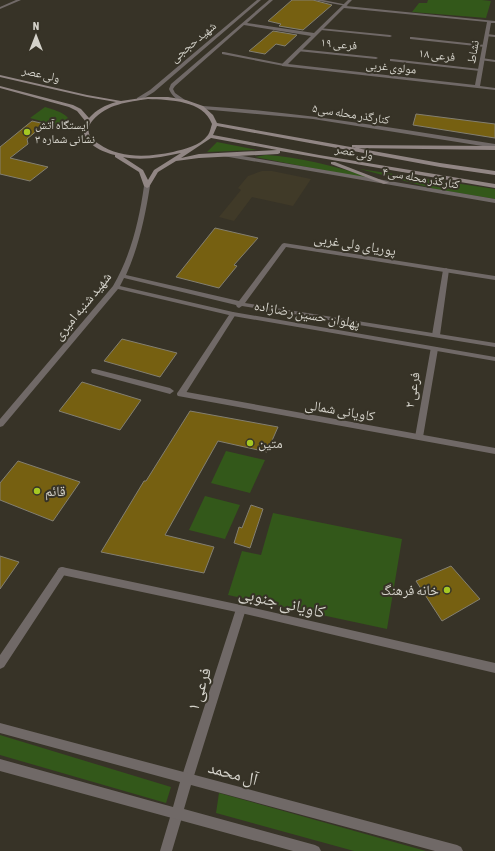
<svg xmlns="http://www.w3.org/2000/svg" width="495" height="851" viewBox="0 0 495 851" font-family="'Asap Condensed','Noto Naskh Arabic',sans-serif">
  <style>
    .built { fill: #403a28 }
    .green { fill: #33581a }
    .building { fill: #766011; stroke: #837f71 }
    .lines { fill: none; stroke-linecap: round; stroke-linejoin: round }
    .pedestrian { fill: #706967; fill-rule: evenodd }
    .minor { fill: #706967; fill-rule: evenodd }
    .tertiary { fill: #706967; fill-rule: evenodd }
    .secondary { fill: #918684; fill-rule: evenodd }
    .poi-dot { fill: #a5c823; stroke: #373327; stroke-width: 1.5 }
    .labels { text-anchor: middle; stroke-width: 4; stroke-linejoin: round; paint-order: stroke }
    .far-street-label { font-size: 12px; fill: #d4d2ca; stroke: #373327 }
    .far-poi-label { font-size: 12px; fill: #d4d2ca; stroke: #373327; text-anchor: start }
    .street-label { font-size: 14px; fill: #d4d2ca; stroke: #373327 }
    .poi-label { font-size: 14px; fill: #d4d2ca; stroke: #373327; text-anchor: start }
    .near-street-label { font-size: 17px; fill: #d4d2ca; stroke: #373327 }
  </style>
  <rect width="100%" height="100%" fill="#373327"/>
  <!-- built -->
  <path class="built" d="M262,171H272L311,179L293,206L252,197L234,221L219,217L241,190L238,188L248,176Z"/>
  <!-- green -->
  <path class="green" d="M428,0H482L491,1L486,18L412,12L419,3H427Z
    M45,107C58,111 71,114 74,130L30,118Z
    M217,142L257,150L207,152Z
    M266,155C300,157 333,166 366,176L369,179L255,157Z
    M360,169L495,189V199L435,189Z
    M226,451L265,460L250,493L211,483Z
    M205,496L240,505L225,539L189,530Z
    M273,513L402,539L387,629L228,595L242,551L261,555Z
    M0,735L171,787L166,803L0,755Z
    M219,793L426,851H354L216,813Z"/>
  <!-- building -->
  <path class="building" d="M292,0H313L332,5L303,30L279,26L281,24L268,21Z
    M273,31L297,35L285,46L276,44L265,54L249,51Z
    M416,114L495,124V138L413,125Z
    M32,121L45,124L27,139L28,144L10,158L48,167L30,181L0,174V147Z
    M215,228L258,238L234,265L237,266L219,288L176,277Z
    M122,339L177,353L160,377L104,361Z
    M82,382L141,400L120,430L59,411Z
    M190,411L278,427L267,452L218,441L165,535L214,547L204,573L101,552L144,481H146Z
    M18,461L80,482L53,521L0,500V483Z
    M251,505L263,509L250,548L234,543L239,527L242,528Z
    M0,556L19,562L0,589Z
    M451,566L480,599L442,621L416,581Z"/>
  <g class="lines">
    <!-- pedestrian -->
    <path class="pedestrian" d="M92,369H95L170,388L174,391L170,394L92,373L91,371Z"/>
    <!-- minor -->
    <path class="minor" d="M314,0H323L348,5L346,6Z
      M319,28L390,35L392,36L390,37L321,30H319Z
      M487,34L495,35V37L485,36V34Z
      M412,37L485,45L487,46L485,47L410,39V37Z
      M299,49L376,57L378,58L376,59L297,51V50Z
      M224,52L284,64L286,65L284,66L222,54V52Z
      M482,58L495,60V62L480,60V59Z
      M392,59L480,69L482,70L480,71L390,61V59Z
      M446,268L449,270L440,335L436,337L432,335L443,270Z
      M231,312H233L236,314L184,396H178L177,394L178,392Z
      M431,347H437L438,349L423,437L419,440L415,437Z
      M62,567L65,568L67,571L65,574L4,667L0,669V655L59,568Z
      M241,605L244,606L246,609L193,779L191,783L187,785L183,783L181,779L236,609L238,606Z
      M177,808L181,810L183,814L172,851H160L171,814L173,810Z"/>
    <!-- tertiary -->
    <path class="tertiary" d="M16,0H21L0,9V7Z
      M257,0H261L154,92L141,100H137V98L150,90Z
      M269,0H273L247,23L314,33L348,0H352L346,6L495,21V23H491L480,86L495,88V90L282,66V64L311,36L244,25L175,86L173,89L175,93L185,100V102C178,102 171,95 169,89L171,84ZM344,8L487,22L475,85L288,64Z
      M203,106C301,112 398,129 495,144V148L313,119L201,109L200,108Z
      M225,153L495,199V203L223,156V154Z
      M147,184L150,186C145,217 139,246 126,275L239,301L282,244L284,243L495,276V280L286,247L245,303L495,343V347L242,306L239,308L237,307L236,305L124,278L120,286L233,312L495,357V361L233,316L118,289L3,426L0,427V419L113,286C131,255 139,221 144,186Z
      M181,391L495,448V454L178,396L177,394L178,392Z
      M62,567L241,605L495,663V673L241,613L62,575L59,574L57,571L59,568Z
      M0,723L457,845L461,847L463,851H435L191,785L184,809L315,845L319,847L321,851H293L0,771V759L173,807L180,782L0,733Z"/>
    <!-- secondary -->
    <path class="secondary" d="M0,75L87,95L121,101L148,97H168L186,100L203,106L213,115L217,123L440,163L495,171V175L440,167L217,126L213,135L319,155L495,184V188L280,151V153L278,154L199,158L176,161L158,172L149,187L147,188L144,186L139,172L115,157V155C100,152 76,139 86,122L77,111L69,107L0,88V86L73,105L81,109L89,118C96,110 105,105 116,102L87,97L0,77ZM148,99C170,100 203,100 212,124C211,127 210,132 208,135C200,146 184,149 173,152C149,157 120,159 99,144C96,142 92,140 90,136C87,130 89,124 93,120C107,104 128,102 148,99ZM211,138L277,150L199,154L181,158ZM181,153L154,170L148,180L143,170L123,157C142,161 162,157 181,153Z
      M352,145L495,146V150L354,148L352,147Z
      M331,162H335L389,183L384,184L331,164Z"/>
  </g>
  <!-- markers -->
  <g class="poi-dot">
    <circle cx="27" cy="132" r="4"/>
    <circle cx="250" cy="443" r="4"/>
    <circle cx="37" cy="491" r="4"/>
    <circle cx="447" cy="590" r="4"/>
  </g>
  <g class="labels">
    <!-- far-street labels -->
    <g class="far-street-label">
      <text transform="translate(193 42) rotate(-40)" y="4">شهید حججی</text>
      <text transform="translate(339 44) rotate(6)" y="4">فرعی ۱۹</text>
      <text transform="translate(473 52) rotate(-80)" y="4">نشاط</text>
      <text transform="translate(437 55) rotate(7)" y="4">فرعی ۱۸</text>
      <text transform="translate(391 67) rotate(6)" y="4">مولوی غربی</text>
      <text transform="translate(41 74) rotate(13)" y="4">ولی عصر</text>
      <text transform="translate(351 114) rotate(9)" y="4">کنارگذر محله سی۵</text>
      <text transform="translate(354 152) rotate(10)" y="4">ولی عصر</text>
      <text transform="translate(421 178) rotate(10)" y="4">کنارگذر محله سی۴</text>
    </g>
    <!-- far-poi labels -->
    <g class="far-poi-label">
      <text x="35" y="129">ایستگاه آتش<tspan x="35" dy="14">نشانی شماره ۳</tspan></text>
    </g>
    <!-- street labels -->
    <g class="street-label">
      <text transform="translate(355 244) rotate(9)" y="5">پوریای ولی غربی</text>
      <text transform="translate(82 306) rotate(-51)" y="5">شهید شنبه امیری</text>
      <text transform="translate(307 314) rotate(10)" y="5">پهلوان حسین رضازاده</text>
      <text transform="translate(412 390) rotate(-80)" y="5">فرعی ۲</text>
      <text transform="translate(340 410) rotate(10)" y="5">کاویانی شمالی</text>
    </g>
    <!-- poi labels -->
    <g class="poi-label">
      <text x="258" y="448">متین</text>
      <text x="45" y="496">قائم</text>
      <text x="439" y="595" text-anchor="end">خانه فرهنگ</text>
    </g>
    <!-- near-street labels -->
    <g class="near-street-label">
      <text transform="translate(282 602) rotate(13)" y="6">کاویانی جنوبی</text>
      <text transform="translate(199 689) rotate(-72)" y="6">فرعی ۱</text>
      <text transform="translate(233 773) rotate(15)" y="6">آل محمد</text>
    </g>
  </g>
  <!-- north arrow -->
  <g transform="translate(36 36)" stroke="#373327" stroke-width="3" paint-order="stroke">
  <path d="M0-3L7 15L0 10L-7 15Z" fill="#d4d2ca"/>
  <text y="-6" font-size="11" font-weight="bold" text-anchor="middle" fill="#d4d2ca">N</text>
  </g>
</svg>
